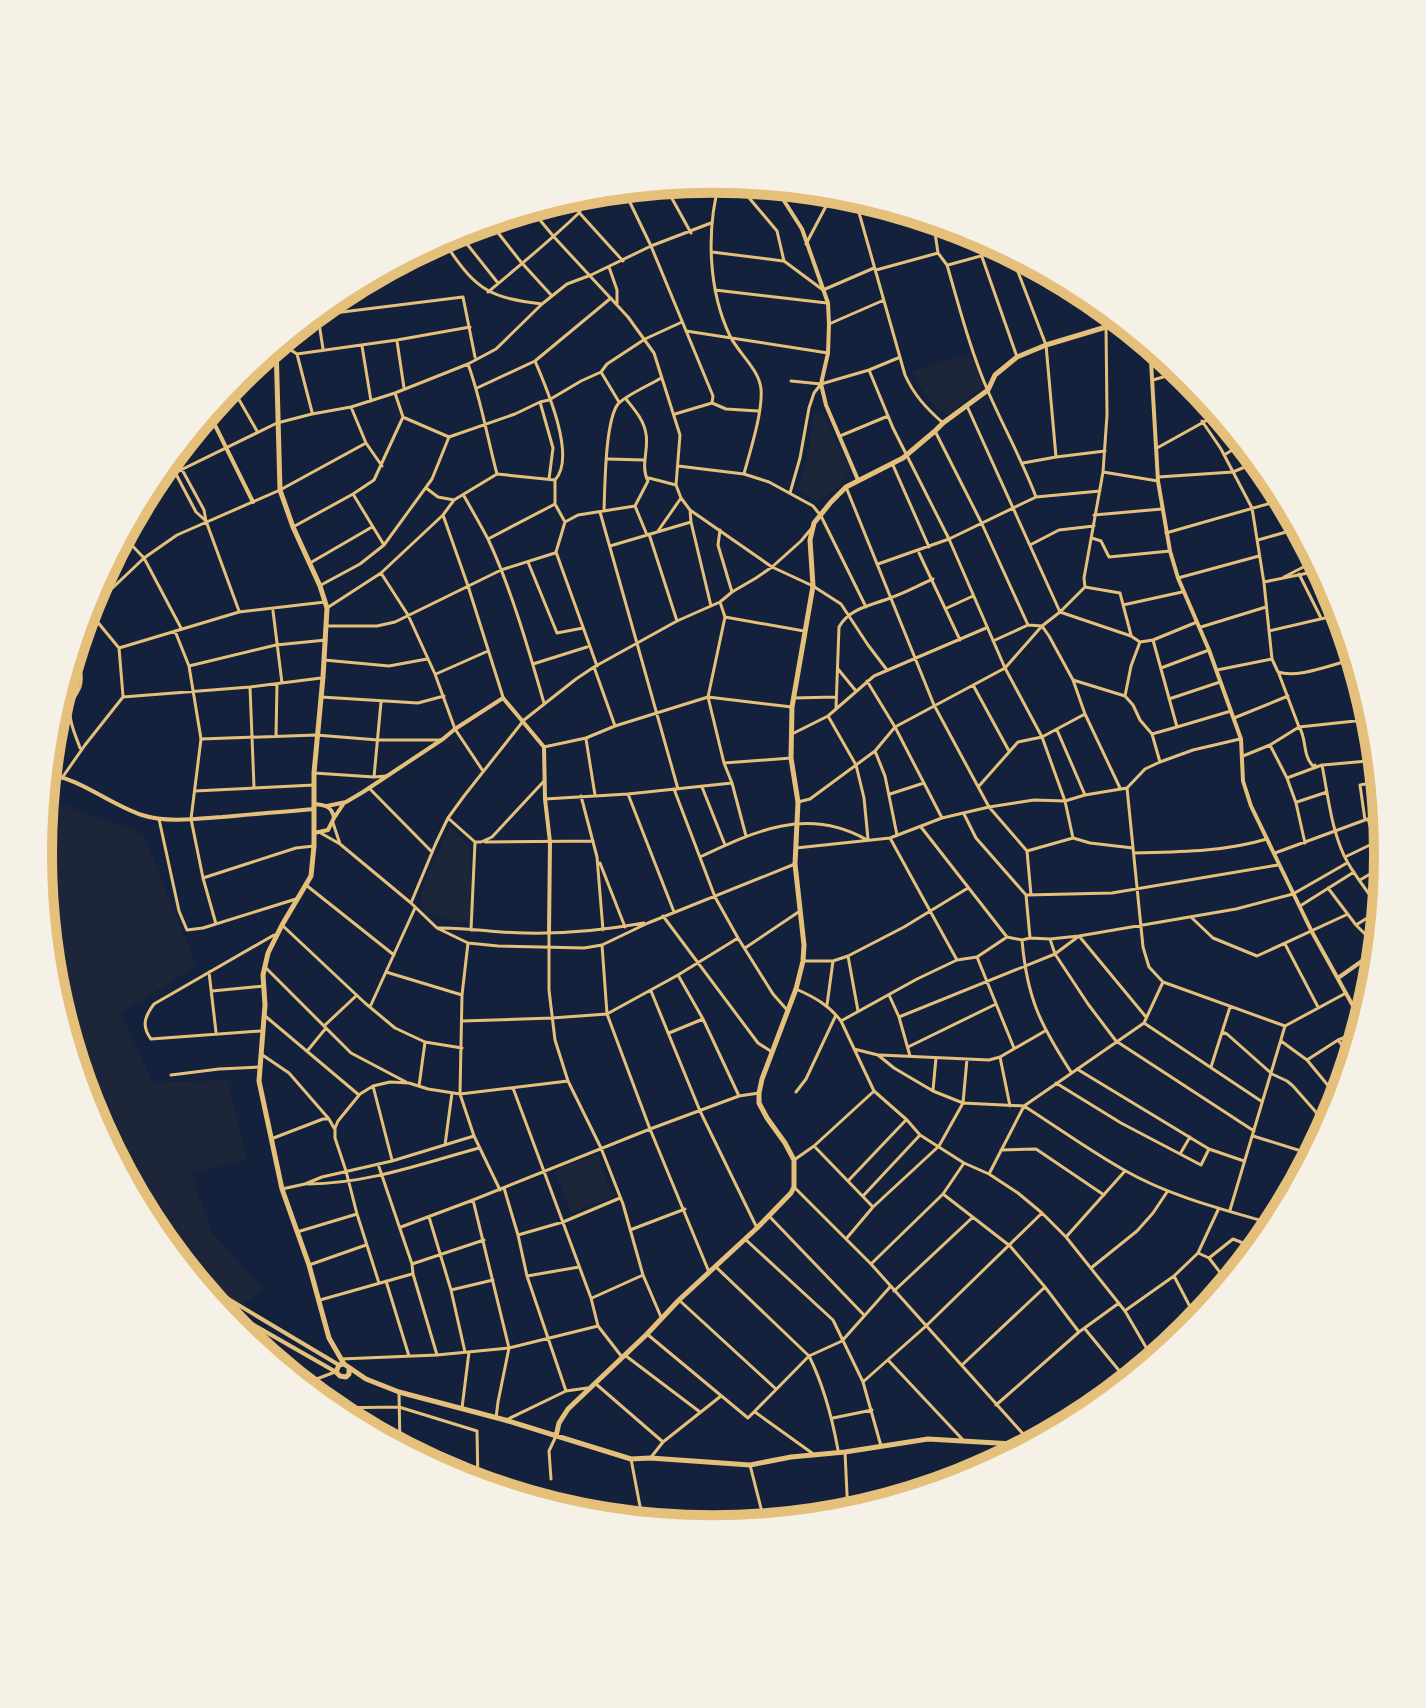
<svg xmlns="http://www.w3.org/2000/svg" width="1426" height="1708" viewBox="0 0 1426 1708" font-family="'Archivo Narrow',sans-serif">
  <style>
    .green { fill: #1d2539 }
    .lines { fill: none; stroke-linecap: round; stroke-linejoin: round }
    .minor { stroke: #e5c07b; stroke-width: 3 }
    .tertiary { stroke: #e5c07b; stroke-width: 4 }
    .secondary { stroke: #e5c07b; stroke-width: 5 }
    .rim { fill: none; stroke: #e5c07b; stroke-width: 10 }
  </style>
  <rect width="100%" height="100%" fill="#14213d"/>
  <!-- green -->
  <path class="green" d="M970,354L983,386L948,415C929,405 921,389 912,371Z
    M821,412L849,467C849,483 829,493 818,502L797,489L806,465L814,413Z
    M44,798L143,834L197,966L121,1013L153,1083L228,1080L247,1158L191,1174L212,1232L264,1290L223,1316L152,1229L89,1112L51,985L38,854Z
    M450,827L471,848L470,923C453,920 433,919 421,906C420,882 440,849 450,827Z
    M598,1154L613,1197L571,1213L555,1170Z"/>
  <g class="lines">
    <!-- minor -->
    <path class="minor" d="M712,179L718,188
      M720,180C706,229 708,290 730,336C739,354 759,369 761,389C763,412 750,451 744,474
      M724,180L745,193L777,231L784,261L823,290L874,268
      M664,184L691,233
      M623,188L651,246L713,396L712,403L675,414
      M854,195L905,375C914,395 926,408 943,423
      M565,197L623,261
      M530,208L554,237L628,317L654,353L680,435L676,485L681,498L690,510L772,567L813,586L841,604L868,645L887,670
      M933,219L938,253L947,265C959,306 970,349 987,389C1003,426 1022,460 1036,497
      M488,220L521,262L552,296
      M934,225L943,222
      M463,239L498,283
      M806,244L834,191
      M449,249C477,291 492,298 542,304
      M1010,251L1046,345L1056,457
      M712,252L783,261
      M410,254L449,249L463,239L479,223
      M982,257L1017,357
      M948,265L1006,249
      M609,267L617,290V305
      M876,270L938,253
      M715,290L827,303
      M488,292C519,266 551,240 580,212
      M317,310L323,349
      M310,316L463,297L475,357
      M829,324L884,300
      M686,331L828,353
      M397,341L404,388
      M278,342L297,354L397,340L470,327
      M362,346L371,401
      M264,354L276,356
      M297,354L312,412
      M535,361C546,387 577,457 555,480V504L565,522
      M468,364C481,399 487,437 497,474
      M869,370L893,428L949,539L1005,668L1042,737L1065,801L1073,838
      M601,372L619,402
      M1153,380L1183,371
      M791,381L821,384
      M230,384L257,431
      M477,388L535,361L611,298
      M540,402L553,448L549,479
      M712,403L726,409L758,411
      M967,406L1060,612L1131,636L1140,642L1153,640L1197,622
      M351,407L366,443L382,466
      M405,418L449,437
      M1202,421L1221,449L1252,508L1264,583L1272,659L1278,672C1299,679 1334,663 1356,659
      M935,431L982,524L1028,625
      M840,436L888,416
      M1157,448L1220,413
      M173,453L204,510L206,521L239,611
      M1224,455L1244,443
      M168,459L196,512L206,521
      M608,459L644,460
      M892,463L929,547
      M1023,463L1056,457L1105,451
      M678,466L744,474L769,482L813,506L821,516L866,607
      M1103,472L1158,481
      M1158,477L1233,472L1259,461
      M649,478L676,485
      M148,486L277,423L312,414L351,407L395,393L468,364L496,349L542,304L567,284L591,275L651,246L711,223
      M846,487L934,705L989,807L1027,851L1073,838L1090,843L1133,848
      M426,488L438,497L454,500L497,474L555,480
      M790,493L800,458L809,408L814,393L821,384L869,370L898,358
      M353,494L384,545
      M464,496C472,510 480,524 488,539C511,588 529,651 544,703
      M635,506L647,535
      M604,510C605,487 605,421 618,404C626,395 650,385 661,378
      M600,512L678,789
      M443,515L468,586L503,697
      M1094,515L1162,509
      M691,522L711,606
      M293,527L353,494L374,480L403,417L395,393
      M720,530L718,545L732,592
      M658,531L681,498
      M1166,533L1285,499
      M649,534L677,621
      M122,535L144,558L181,628
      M1092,538L1101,541L1109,557L1170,551
      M488,539L555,504
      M1258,540L1300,528
      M1030,545L1059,530L1094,526
      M610,546L691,522L690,510
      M919,553L960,640
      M528,562L557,633L583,628
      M310,563L372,527
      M878,564L949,539L1036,497L1100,491
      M381,573L408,615L435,674L455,729L483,771
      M1299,574L1321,618
      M1284,577L1317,560
      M1178,578L1259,556
      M1264,582L1323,570
      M321,585L360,564L384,545L432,479L449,437L515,414L540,402L549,400L581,381L601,372L607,364L645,339L682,322
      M1085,587L1084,578L1103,472L1107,415L1106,327L1097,300
      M720,602L725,617L804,631
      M1123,605L1182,592
      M86,608L119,648L123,696
      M327,608L381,573L443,515L454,500
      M947,608L973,596
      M273,611L282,683
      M83,616L144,558L177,535L280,490L366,443
      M725,617L708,697L724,763L732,783L746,836
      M326,626H377L395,622L501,570L555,553
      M1201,627L1266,607
      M175,631L189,666L201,739L191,819L203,878L216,924
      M1269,631L1342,614
      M1153,640L1177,727L1231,711
      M993,641L1028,625L1042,626L1060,612L1085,587L1120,593L1131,635
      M119,648L239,612L325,602
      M73,651C79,665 86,679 77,693C73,699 70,704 70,711C69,723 76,736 80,748
      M324,660L389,666L427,659
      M1344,661L1359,721
      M533,664L587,647
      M189,666L276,645L326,640
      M597,666L556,552L565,522L578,515L635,506L648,481C640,466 649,450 646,434C644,420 634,409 626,399
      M594,667L615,726
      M1161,668L1209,650
      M838,669L856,691
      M1217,670L1272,659
      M436,674L488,651
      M1279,674L1299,727L1374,719
      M1073,680L1085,714
      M867,681L895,727L942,818
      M973,685L1009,751
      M250,687L254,787
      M1125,696L1131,666L1140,642
      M321,697L418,703L444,696
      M793,698L836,697
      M1169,699L1220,682
      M58,700L70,709
      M836,708L839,627C849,608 873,605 890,598C905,593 919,585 933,579
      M828,716L856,765L864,798L868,839
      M1234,718L1288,696
      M1373,719L1374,759
      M1057,730L1085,795
      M792,734L828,716L874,676L986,628
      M1152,734L1177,727
      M276,736L277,684
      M201,739L316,735L378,740H440
      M586,739L595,795
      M1270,745L1287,778L1296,803L1305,843
      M544,747L586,738L615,726L708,697L792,707
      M875,751L885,776L897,835
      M1243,756L1270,745L1299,727C1307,738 1302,755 1313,766L1315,765
      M724,763L791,758
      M1323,765L1379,760
      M314,773L374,777L386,776
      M374,777L381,702
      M62,778L85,745L123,697L250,687L321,678
      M1287,778L1322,765C1328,795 1332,836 1348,863C1357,879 1370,894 1380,910L1356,925
      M979,786L1018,742L1042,737L1085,714L1120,788
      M702,787L725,845
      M1127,788L1143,947L1149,967L1163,982L1285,1026L1346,993
      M370,789L432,852
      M674,789L715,897L738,938L773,994L788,1011
      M195,791L314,785
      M628,794L674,912
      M890,794L924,783
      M581,796L597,857L603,930
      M545,799L628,794L732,783
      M798,802L810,799L875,751L895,727L1005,668L1042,626L1049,636L1073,680L1125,696L1133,705L1140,720L1152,734L1160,762
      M1297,802L1327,792
      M964,814L976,838L1026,895L1112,893L1278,865
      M448,818L475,842H481L492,837L545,780
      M159,819L179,911L187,930L203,928L296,899
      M1365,820L1360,785L1381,781
      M333,823L340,844
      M921,827L1007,937
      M319,832L340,844L411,903L437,928L468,943L498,946L584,948L602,945L648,923L795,864
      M890,838L957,960
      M485,842L593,841
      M796,848L890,838L942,818L989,807L1034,800L1065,801L1085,795L1127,788L1145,769L1160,762L1193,750L1240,739
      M1027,851L1031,895
      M1134,853C1179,852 1223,852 1267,839
      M1275,853L1384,813
      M700,857C755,831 808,806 867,840
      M1345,857L1372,844L1373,835L1368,819
      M600,863L625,927
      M203,878L296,848L314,846
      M1360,880L1387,864
      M306,885L394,955
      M1328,888L1356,925L1379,948
      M1026,895L1030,938
      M1374,899L1384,892
      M411,903L436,843L448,818L464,796L524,720L576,679L594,667L677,621L720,602L732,592L756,578L772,567L801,541L811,529
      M1300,906L1354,872
      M663,916L758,1043L772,1052
      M1192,918L1213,938L1257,956L1348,914
      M282,925L365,1003L395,1028L425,1042L462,1048
      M437,928C466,927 496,933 525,933C565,934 605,930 644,923
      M471,930L475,842
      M549,934V990L555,1040L568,1081L601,1148L623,1204L643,1275L661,1317
      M1050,939L1055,954L1088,1004L1116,1041L1254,1131
      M1369,939L1381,929
      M1022,940C1027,998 1040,1024 1071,1072
      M468,943L462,995L460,1094L474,1136L500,1190
      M1285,944L1318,1007
      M602,945L607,1014L650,1129L709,1272
      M745,948L800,911
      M848,956L858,1011
      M977,957L1014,1048
      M803,961H833L848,956L904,927L968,888
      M265,967L351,1053L406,1082
      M209,972L216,1032
      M386,972L462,995
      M678,975L703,1019L739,1096
      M796,989C814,997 829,1005 841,1021L874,1091L907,1120L920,1135L964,1163L989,1174L1018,1193L1042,1213L1066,1237L1125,1311L1154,1361
      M212,991L264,986
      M651,991L700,1111L757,1228
      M889,995L899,1017L910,1056
      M827,1005L833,961
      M370,1007L415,908
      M264,1015L359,1095
      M899,1017L1055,954L1079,936L1146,1017
      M462,1021L552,1018L607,1014L678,975L738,938
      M841,1021L917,979L957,960L977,957L1007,937L1022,940L1030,938L1050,939L1079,936L1236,909L1293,894L1347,863
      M1144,1023L1261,1101
      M324,1026L356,996
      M261,1031L151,1039C141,1026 145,1016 154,1004L274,935
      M1222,1032L1227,1034L1272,1074L1287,1081L1293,1086L1315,1111L1327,1130
      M669,1033L703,1019
      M1338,1040L1353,1059
      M1281,1041L1307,1060L1340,1100
      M908,1047L996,1004
      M854,1049L878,1055L894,1068L933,1091L963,1103L1024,1106L1144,1023L1163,982
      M308,1050L326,1028
      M261,1054L289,1073L329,1119
      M880,1055L989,1060L1000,1057L1045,1031
      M1000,1057L1010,1106
      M1307,1060L1338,1040L1361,1031
      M1211,1067L1230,1007
      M1077,1069L1209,1149L1244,1161
      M171,1075L219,1069L260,1067
      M1056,1083L1121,1123L1201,1165L1209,1149
      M373,1086L392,1160
      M419,1086L425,1042
      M513,1088L591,1298L598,1326L622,1357
      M933,1090L936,1058
      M796,1092L806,1079L836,1015
      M1324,1126L1333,1120
      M1253,1136L1314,1155
      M271,1139L323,1119H329L334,1128
      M445,1145L452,1093
      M814,1146L873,1207
      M1001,1150L1036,1149L1104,1195
      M1180,1154L1190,1137
      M794,1160L814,1146L873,1092
      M378,1164L412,1264L413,1274L437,1355
      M989,1174L1024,1106C1057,1127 1090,1151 1124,1170C1171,1197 1225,1210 1277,1225
      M848,1181L906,1120
      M308,1184C367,1184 424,1163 479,1148
      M794,1187L871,1264L1033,1445
      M504,1188L518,1235L527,1276L566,1391
      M282,1189L305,1184L322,1177L392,1161L474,1136
      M943,1194L1010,1246L1045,1287L1079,1332
      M863,1196L920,1135
      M473,1200L509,1348L498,1402L496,1418
      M1230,1210L1285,1026
      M769,1216L863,1314
      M429,1217L451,1290L465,1352
      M401,1227L473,1200L650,1129L739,1096L759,1093
      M630,1230L685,1209
      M297,1232L357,1214
      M518,1235L563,1222L620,1198
      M1066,1237L1125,1171
      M745,1239L833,1320L863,1382L881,1446
      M846,1239L873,1207L939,1146L963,1103L967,1059
      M1198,1253L1209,1258L1229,1284
      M1209,1258L1233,1239L1258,1249
      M412,1264L484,1240
      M871,1264L943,1194L964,1163
      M309,1265L366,1245
      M716,1267L809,1356C824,1386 832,1417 838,1450
      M1091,1268L1137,1231L1153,1213L1167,1192
      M527,1276L579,1267
      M1174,1276L1198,1322
      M386,1281L409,1356
      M379,1283L357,1214L346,1171L335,1138V1128L338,1121L360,1094L373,1086L390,1082L409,1083L428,1089L460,1094L568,1081
      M451,1290L493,1280
      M894,1291L973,1217
      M592,1298L643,1275
      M320,1300L412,1274
      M679,1300L776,1389
      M1126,1310L1174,1276L1198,1253L1218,1210
      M1085,1329L1126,1379
      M647,1334L748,1418L809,1356L842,1341L890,1287
      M626,1356L700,1412
      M341,1359L437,1355L509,1348L598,1326
      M888,1360L964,1441
      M962,1365L1045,1287
      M864,1381L926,1326L1042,1213
      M596,1384L663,1442
      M301,1385L335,1372
      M399,1392L400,1448
      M996,1405L1079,1332L1119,1303
      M330,1408L399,1407L477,1431L478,1485
      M462,1408L469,1352
      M1095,1410L1151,1355
      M755,1412L812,1453
      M833,1418L872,1410
      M506,1420L566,1391L587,1388
      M845,1452L848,1515
      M652,1456L663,1442L721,1396
      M631,1459L643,1522
      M750,1465L765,1524
      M551,1479L549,1451L556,1436
      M850,1501L902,1499
      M764,1515L824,1518
      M686,1526L737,1527"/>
    <!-- tertiary -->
    <path class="tertiary" d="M774,185L802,229L828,303L829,324L828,353L821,384L826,405L858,480
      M1150,344L1158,481L1170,551L1178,578L1209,650L1241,739L1243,781L1251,806L1312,932L1363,1024
      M208,411L253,502
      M46,774C80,778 109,804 142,815C166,823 196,819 222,817C252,814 283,812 314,809
      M314,804C325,805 332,806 334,818L328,830L314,833
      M327,806L346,802L363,792L443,739L455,729L503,698L544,747L545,799L550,842L549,933
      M334,818L344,803
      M1338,978L1379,949
      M186,1270L225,1297L339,1365
      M210,1300L336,1372"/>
    <!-- secondary -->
    <path class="secondary" d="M276,344L280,490L293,527L320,586L327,608L323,677L314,773V846L311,876L282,925L268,953L263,975L265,1005L259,1081L282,1189L309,1265L329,1338L344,1364L366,1379L399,1392L505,1420L631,1459L650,1458L750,1465L791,1457L845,1452L928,1439L1031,1445
      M344,1364L339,1365L336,1372L340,1376L346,1377L349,1374V1368
      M556,1436L559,1423L568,1409L647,1334L679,1300L757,1228L791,1193L794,1187V1160L785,1143L767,1118L759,1103V1093L762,1079L796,989L803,961L804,945L795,864L798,802L791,758L792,707L813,586L810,540L814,523L831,502L846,487L903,458L935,431L943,423L988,390L995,375L1017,357L1046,345L1106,327L1131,328"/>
  </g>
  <!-- crop -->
  <path d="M0 0H1426V1708H0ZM52 854a661 661 0 1 1 1322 0a661 661 0 1 1-1322 0Z" fill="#f6f1e7" fill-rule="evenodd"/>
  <path class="rim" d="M52 854a661 661 0 1 1 1322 0a661 661 0 1 1-1322 0Z"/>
</svg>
